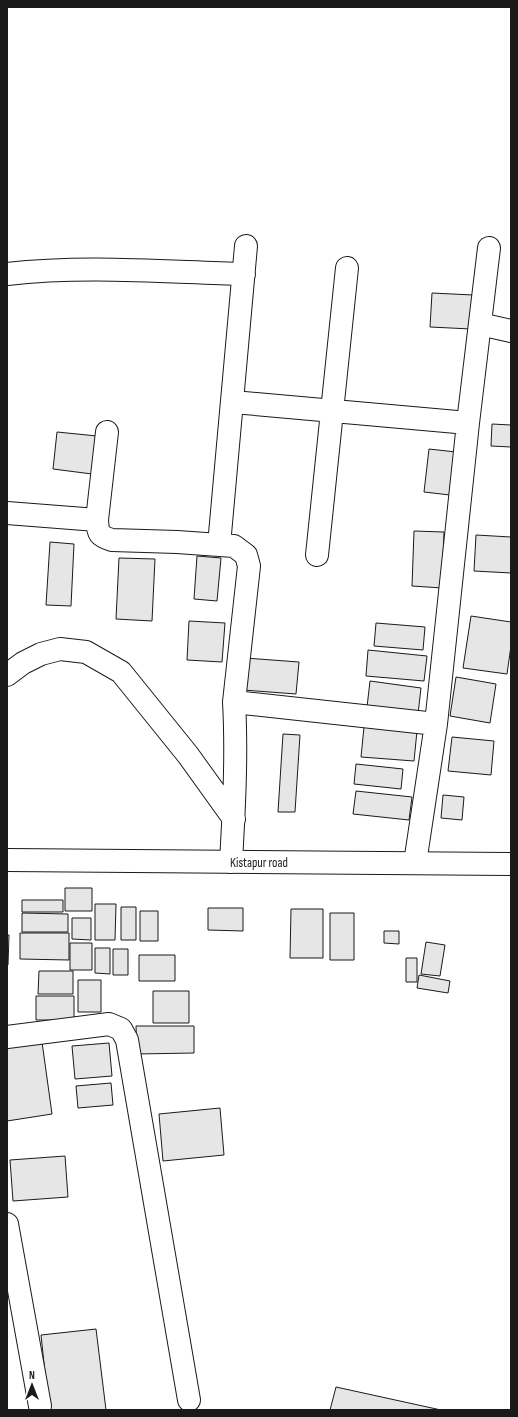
<svg xmlns="http://www.w3.org/2000/svg" width="518" height="1417" viewBox="0 0 518 1417" font-family="'Sofia Sans Condensed',sans-serif">
  <style>
    .building { fill: #e6e6e6; stroke: #1a1a1a }
    .lines { fill: none; stroke-linecap: round; stroke-linejoin: round }
    .minor-casing { stroke: #1a1a1a; stroke-width: 24 }
    .major-casing { stroke: #1a1a1a; stroke-width: 24 }
    .minor { stroke: #fff; stroke-width: 22 }
    .major { stroke: #fff; stroke-width: 22 }
    .labels { text-anchor: middle; stroke-width: 3; stroke-linejoin: round; paint-order: stroke }
    .street-label { font-size: 13px; fill: #1a1a1a; stroke: #fff }
  </style>
  <rect width="100%" height="100%" fill="#fff"/>
  <!-- building -->
  <path class="building" d="M432,293L473,295L471,329L430,327Z
    M492,424L511,425V447L491,446Z
    M57,432L97,436L92,474L53,469Z
    M429,449L456,452L450,495L424,492Z
    M414,531L444,532L442,588L412,586Z
    M476,535L511,537V573L474,571Z
    M50,542L74,544L71,606L46,605Z
    M197,556L221,558L217,601L194,599Z
    M119,558L155,559L152,621L116,619Z
    M471,616L511,622V646L507,674L463,668Z
    M189,621L225,623L222,662L187,660Z
    M376,623L425,627L423,650L374,646Z
    M368,650L427,656L424,681L366,676Z
    M245,658L299,662L296,694L243,690Z
    M456,677L496,684L490,723L450,716Z
    M370,681L421,688L418,714L367,707Z
    M364,727L417,731L414,761L361,757Z
    M283,734L300,735L295,812H278Z
    M452,737L494,741L491,775L448,771Z
    M356,764L403,769L401,789L354,784Z
    M356,791L412,797L409,820L353,814Z
    M443,795L464,797L462,820L441,818Z
    M65,888H92V911H65Z
    M22,900H63V912H22Z
    M95,904H116L115,940H95Z
    M121,907H136V940H121Z
    M208,908H243V931L208,930Z
    M291,909H323V958H290Z
    M140,911H158V941H140Z
    M22,913L68,914V932H22Z
    M330,913H354V960H330Z
    M72,918H91V940L72,939Z
    M384,931H399V944L384,943Z
    M20,933H69V960L20,959Z
    M7,935H9L8,965H7Z
    M426,942L445,945L440,976L421,974Z
    M70,943H92V970H70Z
    M95,948H110V974L95,973Z
    M113,949H128V975H113Z
    M139,955H175V981H139Z
    M406,958H417V982H406Z
    M39,971H73V994H38Z
    M419,975L450,981L448,993L417,988Z
    M78,980H101V1012H78Z
    M153,991H189V1023H153Z
    M36,996H74V1020H36Z
    M136,1026H194V1053L137,1054Z
    M42,1042L52,1114L7,1121V1047Z
    M109,1043L112,1076L75,1079L72,1046Z
    M111,1083L113,1105L78,1108L76,1086Z
    M220,1108L224,1155L163,1161L159,1114Z
    M65,1156L68,1197L13,1201L10,1160Z
    M96,1329L106,1410H49L41,1335Z
    M336,1387L441,1410H330Z"/>
  <g class="lines">
    <!-- minor casing -->
    <g class="minor-casing">
      <path id="minor" d="M7,274C85,265 165,272 244,274
        M480,324L511,331
        M233,402L468,423
        M107,432L97,520C98,534 99,536 112,540L177,542L234,546L246,555L249,566L234,702C237,755 234,809 231,862
        M7,513L97,520
        M219,545L246,246
        M317,555L347,268
        M7,675L23,663L41,654L60,649L86,652L121,672L188,755L234,819
        M234,702L436,724
        M415,863L436,724L468,423L489,248
        M7,1037L109,1024L121,1029L127,1040L189,1400
        M7,1224L40,1406"/>
    </g>
    <!-- major casing -->
    <g class="major-casing">
      <path id="major" d="M7,860L511,864"/>
    </g>
    <!-- minor -->
    <use href="#minor" class="minor"/>
    <!-- major -->
    <use href="#major" class="major"/>
  </g>
  <g class="labels">
    <!-- street labels -->
    <g class="street-label">
      <text x="259" y="867">Kistapur road</text>
    </g>
  </g>
  <!-- border -->
  <rect width="518" height="1417" fill="none" stroke="#1a1a1a" stroke-width="16"/>
  <!-- north arrow -->
  <g transform="translate(32 1385)" stroke="#ffffff" stroke-width="3" paint-order="stroke">
  <path d="M0-3L7 15L0 10L-7 15Z" fill="#1a1a1a"/>
  <text y="-6" font-size="11" font-weight="bold" text-anchor="middle" fill="#1a1a1a">N</text>
  </g>
</svg>
